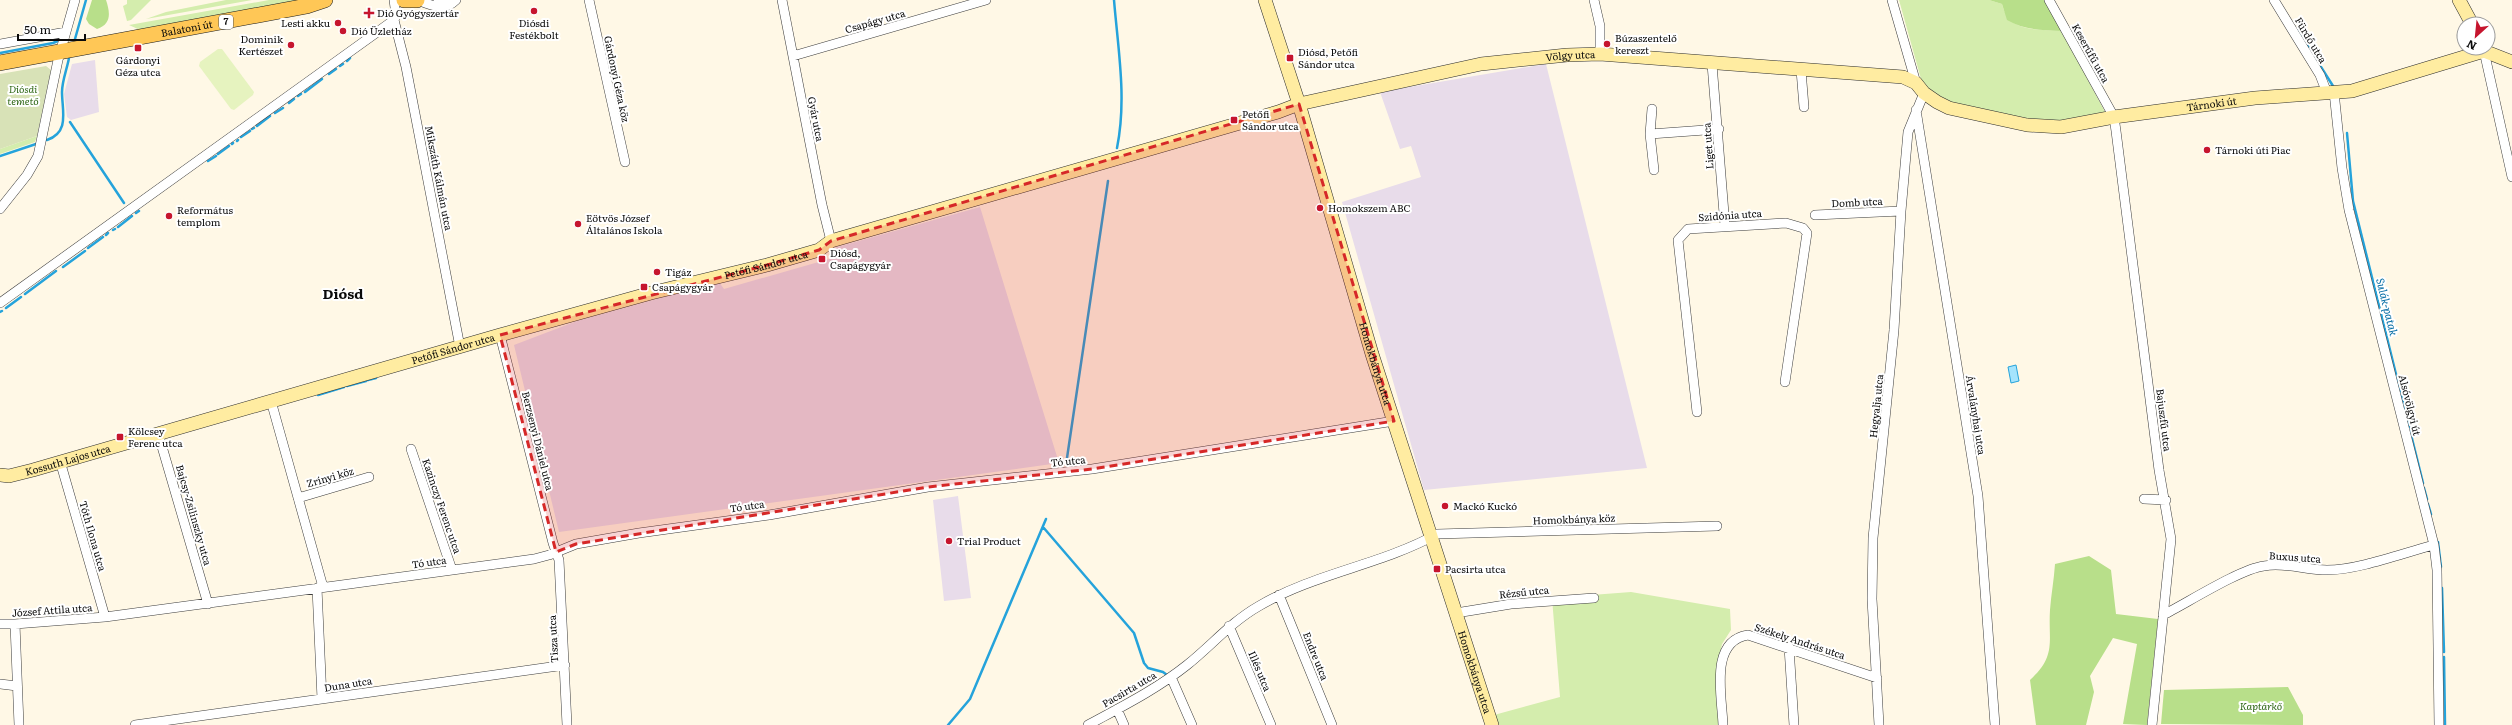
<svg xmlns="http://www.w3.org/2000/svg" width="2512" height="725" viewBox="0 0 2512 725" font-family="Literata,serif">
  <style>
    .industrial { fill: #e8dcea }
    .green { fill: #d4edad }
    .forest { fill: #b8df8a }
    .cemetery { fill: #d8e2b7 }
    .pitch { fill: #e6f3bf }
    .water { fill: #a5e4fd; stroke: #25a3db }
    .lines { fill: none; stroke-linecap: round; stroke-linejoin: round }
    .stream { stroke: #25a3db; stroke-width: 2.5 }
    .street-casing { stroke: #3d3d3d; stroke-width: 10 }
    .secondary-casing { stroke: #2c2c2c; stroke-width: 14 }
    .primary-casing { stroke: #1b1b1b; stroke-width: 16 }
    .street { stroke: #fff; stroke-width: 9 }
    .secondary { stroke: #ffeca1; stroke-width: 13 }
    .primary { stroke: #ffc756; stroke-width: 15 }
    .marked { fill: #d62828; fill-opacity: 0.2; stroke: #d62828; stroke-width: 3; stroke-dasharray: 8 5; stroke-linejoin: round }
    .poi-dot { fill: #c6152e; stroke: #fff; stroke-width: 1.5 }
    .labels { text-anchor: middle; stroke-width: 4; stroke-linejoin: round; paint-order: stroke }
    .shield { fill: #fff; stroke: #545454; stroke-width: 1 }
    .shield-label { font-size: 9px; font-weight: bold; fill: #0a0a0a }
    .poi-label { font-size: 10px; fill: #0a0a0a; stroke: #fff; text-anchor: start }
    .street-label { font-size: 10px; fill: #0a0a0a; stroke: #fff }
    .park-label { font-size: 10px; font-style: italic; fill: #2d6615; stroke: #fff }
    .water-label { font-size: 11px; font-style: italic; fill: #096fa6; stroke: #fff }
    .district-label { font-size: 14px; font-weight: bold; fill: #0a0a0a; stroke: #fff }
  </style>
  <rect width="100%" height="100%" fill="#fff8e6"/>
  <!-- industrial -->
  <path class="industrial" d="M95,60L99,112L71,120L67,117L64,94L72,64Z
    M1546,64L1647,468L1424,490L1342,202L1421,177L1411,146L1400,149L1380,92Z
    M980,207L1059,463L559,532L514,345L577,321L719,282L724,289L836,257L834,248Z
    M958,496L971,598L944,601L933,500Z"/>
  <!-- green -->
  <path class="green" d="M127,0H151L131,20L127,21L123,6L127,4Z
    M226,0H252L146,19L166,12Z
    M269,0H307L140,30L129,25Z
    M1899,0H1989L2002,4C2009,33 2038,29 2062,31L2105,112L2104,114L2068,122H2038L1950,102L1930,90L1921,79Z
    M37,136L35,142L0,154V149Z
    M1631,592L1730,609L1731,630L1722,644L1717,668L1720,725H1497L1494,715L1560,697L1552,598Z"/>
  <!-- forest -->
  <path class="forest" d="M92,0H106C110,12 112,24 97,29L89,24L86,19Z
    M1989,0H2045L2062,31C2042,30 2024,30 2007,20L2002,4Z
    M2089,556L2111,570L2116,614L2158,619L2147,725L2123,724L2137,644L2113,638L2090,676L2094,692L2086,725H2036L2030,680C2057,656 2048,641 2050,610C2051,595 2054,580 2055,564Z
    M2288,687L2303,715V725L2161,724L2164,690Z"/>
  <!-- cemetery -->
  <path class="cemetery" d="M46,66L51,70L37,136L0,149V74Z"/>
  <!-- pitch -->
  <path class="pitch" d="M218,49H222L254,92L253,95L234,110L231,109L199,66L200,62Z"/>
  <!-- water -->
  <path class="water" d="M2016,365L2019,381L2011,383L2008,367Z"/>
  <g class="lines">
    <!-- stream -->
    <path class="stream" d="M1114,0C1118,49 1127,99 1117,148
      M2297,29L2333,86
      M383,35L386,33
      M75,39L86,0
      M0,53L53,43L60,40
      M347,61L350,58
      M340,66L343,64
      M329,74L336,69
      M305,92L322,79
      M298,96L301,94
      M289,103L294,99
      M275,113L283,108
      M70,122L124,203
      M257,126L270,116
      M252,129L254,128
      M2347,133L2353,201L2423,483
      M241,137L250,131
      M47,140C70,132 62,111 62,92C62,81 67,69 69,58
      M237,141L238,140
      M232,144L233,143
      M218,154L229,146
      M0,156L36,144
      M208,161L216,156
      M136,213L139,211
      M118,227L132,216
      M113,230L115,229
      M106,235L108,233
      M88,248L103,237
      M63,267L85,251
      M25,294L56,271
      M6,308L21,297
      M0,312L2,311
      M368,380L376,378
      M347,386L366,381
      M318,395L344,387
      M1067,458L1108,181
      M2424,488L2427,499
      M2428,504L2431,514
      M1043,527L1134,633L1144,663L1148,668L1163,672L1167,675
      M2438,542L2441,567
      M2442,588L2444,652
      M2444,657L2445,725
      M948,725L970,699L1046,519"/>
    <!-- street casing -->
    <g class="street-casing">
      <path id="street" d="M394,0L396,15L394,20L406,67L460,347
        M416,0C431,4 443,13 456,0
        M438,0L454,1
        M589,0L625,162
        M782,0L822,205L831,241
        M1594,0L1600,26V54
        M1892,0L1916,83
        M2049,0L2114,117L2116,131L2159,470L2171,539L2152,725
        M2274,0L2320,75L2327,93
        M0,44L66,32
        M2484,51L2512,177
        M793,56L986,0
        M1712,64L1725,226
        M1801,70L1804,107
        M2334,92L2342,168L2349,210L2434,545L2437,570L2439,725
        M1652,109L1650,134L1654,170
        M1916,110L1978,496L1995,725
        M1650,134L1719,129
        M0,209L27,175L38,156L58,60L75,0
        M1815,215L1901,211
        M0,303L394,20
        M500,335L553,543L559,560L567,725
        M271,401L323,587
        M1697,412L1678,240L1688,229L1786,223L1803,228L1807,233L1785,382
        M158,433L208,604
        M411,449L452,570
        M60,461L105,617
        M298,498L369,477
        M2144,499L2166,500
        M317,588L322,699
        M1279,595L1332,725
        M1456,613L1511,604L1594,598
        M2163,615C2187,603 2240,569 2264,566C2285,562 2306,570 2327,570C2358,570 2403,553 2434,545
        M0,624H15L105,617L534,559L549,555L576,544L639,533L769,515L928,487L1092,469L1394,421
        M15,624L19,725
        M1229,626L1271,725
        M1789,647L1794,725
        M1171,677L1192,725
        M0,684L17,686
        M1117,709L1124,725
        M135,725L565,665
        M1088,725C1121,707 1157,689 1187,665C1212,645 1231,622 1259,606C1315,573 1381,565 1437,534L1717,526
        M1723,725C1722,696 1709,641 1748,635L1877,678
        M1879,725L1872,599L1873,538L1894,330L1901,211L1908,132L1924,93"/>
    </g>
    <!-- secondary casing -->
    <g class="secondary-casing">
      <g id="secondary">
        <path id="s1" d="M1265,0L1299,104L1372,354L1492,725"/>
        <path d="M2459,0L2472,24"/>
        <path id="s2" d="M0,475L9,476L33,470L500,335L651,293L767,265L819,250L831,241L1278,112L1299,104L1481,64L1567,55L1600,54L1903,77L1916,83L1924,93L1937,102L1949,108L2027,125L2061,127L2114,117L2255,98L2352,91L2484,51L2512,62"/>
      </g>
    </g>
    <!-- primary casing -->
    <g class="primary-casing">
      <g id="primary">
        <path d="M404,0H417"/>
        <path id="s3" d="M0,63L307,6L325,0"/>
      </g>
    </g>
    <!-- street -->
    <use href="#street" class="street"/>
    <!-- secondary -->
    <use href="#secondary" class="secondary"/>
    <!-- primary -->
    <use href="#primary" class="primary"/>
  </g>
  <!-- marked area -->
  <path class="marked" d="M1299,104L1394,421L1092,469L928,487L576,544L556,552L500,335L767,265L819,250L831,241Z"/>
  <!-- markers -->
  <g class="poi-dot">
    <circle cx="534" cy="11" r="4"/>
    <path d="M367 7h4v4h4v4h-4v4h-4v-4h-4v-4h4z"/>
    <circle cx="338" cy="23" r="4"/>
    <circle cx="343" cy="31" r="4"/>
    <circle cx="1607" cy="44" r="4"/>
    <circle cx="291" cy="45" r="4"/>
    <rect x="134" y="44" width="8" height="8" rx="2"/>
    <rect x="1286" y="54" width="8" height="8" rx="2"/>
    <rect x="1230" y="116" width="8" height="8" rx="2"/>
    <circle cx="2207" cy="150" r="4"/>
    <circle cx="1320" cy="208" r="4"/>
    <circle cx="169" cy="216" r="4"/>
    <circle cx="578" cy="224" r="4"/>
    <rect x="818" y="255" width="8" height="8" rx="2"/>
    <circle cx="657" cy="272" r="4"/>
    <rect x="640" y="283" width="8" height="8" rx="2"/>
    <rect x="116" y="433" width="8" height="8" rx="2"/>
    <circle cx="1445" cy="506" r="4"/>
    <circle cx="949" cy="541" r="4"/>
    <rect x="1433" y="565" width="8" height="8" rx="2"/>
  </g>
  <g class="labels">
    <!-- shield labels -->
    <rect class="shield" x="219" y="15" width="14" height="14" rx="3"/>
    <g class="shield-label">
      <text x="226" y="25">7</text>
    </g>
    <!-- poi labels -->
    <g class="poi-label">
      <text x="377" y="17">Dió Gyógyszertár</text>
      <text x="330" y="27" text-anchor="end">Lesti akku</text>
      <text x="534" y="27" text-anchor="middle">Diósdi<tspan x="534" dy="12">Festékbolt</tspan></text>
      <text x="351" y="35">Dió Üzletház</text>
      <text x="1615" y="42">Búzaszentelő<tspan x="1615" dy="12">kereszt</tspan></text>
      <text x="283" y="43" text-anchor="end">Dominik<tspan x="283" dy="12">Kertészet</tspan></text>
      <text x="1298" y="56">Diósd, Petőfi<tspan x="1298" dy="12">Sándor utca</tspan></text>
      <text x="138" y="64" text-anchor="middle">Gárdonyi<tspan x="138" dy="12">Géza utca</tspan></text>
      <text x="1242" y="118">Petőfi<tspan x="1242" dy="12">Sándor utca</tspan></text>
      <text x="2215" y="154">Tárnoki úti Piac</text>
      <text x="1328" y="212">Homokszem ABC</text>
      <text x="177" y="214">Református<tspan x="177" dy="12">templom</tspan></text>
      <text x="586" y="222">Eötvös József<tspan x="586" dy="12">Általános Iskola</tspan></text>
      <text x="830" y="257">Diósd,<tspan x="830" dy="12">Csapágygyár</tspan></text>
      <text x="665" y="276">Tigáz</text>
      <text x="652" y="291">Csapágygyár</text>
      <text x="128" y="435">Kölcsey<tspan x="128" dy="12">Ferenc utca</tspan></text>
      <text x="1453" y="510">Mackó Kuckó</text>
      <text x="957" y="545">Trial Product</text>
      <text x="1445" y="573">Pacsirta utca</text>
    </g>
    <!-- street labels -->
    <g class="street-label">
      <text transform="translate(875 21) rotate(-16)" y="4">Csapágy utca</text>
      <text dy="4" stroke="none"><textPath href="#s3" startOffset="190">Balatoni út</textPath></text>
      <text transform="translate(2311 40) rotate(59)" y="4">Fürdő utca</text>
      <text transform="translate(2091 53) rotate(61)" y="4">Keserűfű utca</text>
      <text dy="4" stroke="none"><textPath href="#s2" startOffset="1629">Völgy utca</textPath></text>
      <text transform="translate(617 79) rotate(78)" y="4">Gárdonyi Géza köz</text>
      <text dy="4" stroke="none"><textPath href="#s2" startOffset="2285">Tárnoki út</textPath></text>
      <text transform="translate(816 119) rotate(79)" y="4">Gyár utca</text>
      <text transform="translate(1708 146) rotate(-94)" y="4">Liget utca</text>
      <text transform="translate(439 178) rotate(79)" y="4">Mikszáth Kálmán utca</text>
      <text transform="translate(1857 202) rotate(-3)" y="4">Domb utca</text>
      <text transform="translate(1730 215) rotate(-4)" y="4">Szidónia utca</text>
      <text dy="4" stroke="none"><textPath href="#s2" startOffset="795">Petőfi Sándor utca</textPath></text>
      <text dy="4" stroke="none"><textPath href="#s2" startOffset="471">Petőfi Sándor utca</textPath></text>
      <text dy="4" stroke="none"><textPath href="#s1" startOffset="380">Homokbánya utca</textPath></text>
      <text transform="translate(2410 405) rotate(76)" y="4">Alsóvölgyi út</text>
      <text transform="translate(1876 406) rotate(-84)" y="4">Hegyalja utca</text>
      <text transform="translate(1976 415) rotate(81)" y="4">Árvalányhaj utca</text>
      <text transform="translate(2164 420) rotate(83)" y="4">Bajuszfű utca</text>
      <text transform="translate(538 441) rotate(76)" y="4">Berzsenyi Dániel utca</text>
      <text dy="4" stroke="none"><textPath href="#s2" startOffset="70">Kossuth Lajos utca</textPath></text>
      <text transform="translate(1068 461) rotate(-6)" y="4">Tó utca</text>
      <text transform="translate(330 477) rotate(-16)" y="4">Zrínyi köz</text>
      <text transform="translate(442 506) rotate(71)" y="4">Kazinczy Ferenc utca</text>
      <text transform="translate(747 506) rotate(-8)" y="4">Tó utca</text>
      <text transform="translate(194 515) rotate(74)" y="4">Bajcsy-Zsilinszky utca</text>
      <text transform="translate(1574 519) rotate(-2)" y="4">Homokbánya köz</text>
      <text transform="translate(93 536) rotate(74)" y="4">Tóth Ilona utca</text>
      <text transform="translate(2295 557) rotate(4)" y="4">Buxus utca</text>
      <text transform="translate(429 562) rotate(-8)" y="4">Tó utca</text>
      <text transform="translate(1524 592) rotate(-6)" y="4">Rézsű utca</text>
      <text transform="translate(52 610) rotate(-4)" y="4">József Attila utca</text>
      <text transform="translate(553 639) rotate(-93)" y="4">Tisza utca</text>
      <text transform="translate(1800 641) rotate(18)" y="4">Székely András utca</text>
      <text transform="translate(1316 656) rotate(68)" y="4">Endre utca</text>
      <text transform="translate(1260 671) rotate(67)" y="4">Illés utca</text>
      <text dy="4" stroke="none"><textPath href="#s1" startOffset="704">Homokbánya utca</textPath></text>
      <text transform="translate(348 684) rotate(-9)" y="4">Duna utca</text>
      <text transform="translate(1129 689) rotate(-30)" y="4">Pacsirta utca</text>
    </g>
    <!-- park labels -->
    <g class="park-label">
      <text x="23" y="93">Diósdi<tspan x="23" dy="12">temető</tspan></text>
      <text x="2261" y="710">Kaptárkő</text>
    </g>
    <!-- water labels -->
    <g class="water-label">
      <text transform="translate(2387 307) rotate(76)" y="4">Sulák-patak</text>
    </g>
    <!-- district labels -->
    <g class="district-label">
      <text x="343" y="299">Diósd</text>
    </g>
  </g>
  <!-- north arrow -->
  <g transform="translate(2476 36) rotate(207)"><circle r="19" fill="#ffffff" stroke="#9d9d9d"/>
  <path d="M0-3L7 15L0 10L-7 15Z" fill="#c6152e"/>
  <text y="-6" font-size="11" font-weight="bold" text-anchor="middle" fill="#0a0a0a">N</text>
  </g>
  <!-- scale -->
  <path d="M18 34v6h67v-6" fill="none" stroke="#0a0a0a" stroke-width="2"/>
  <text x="24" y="34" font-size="12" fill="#0a0a0a" stroke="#ffffff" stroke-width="3" paint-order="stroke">50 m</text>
</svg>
